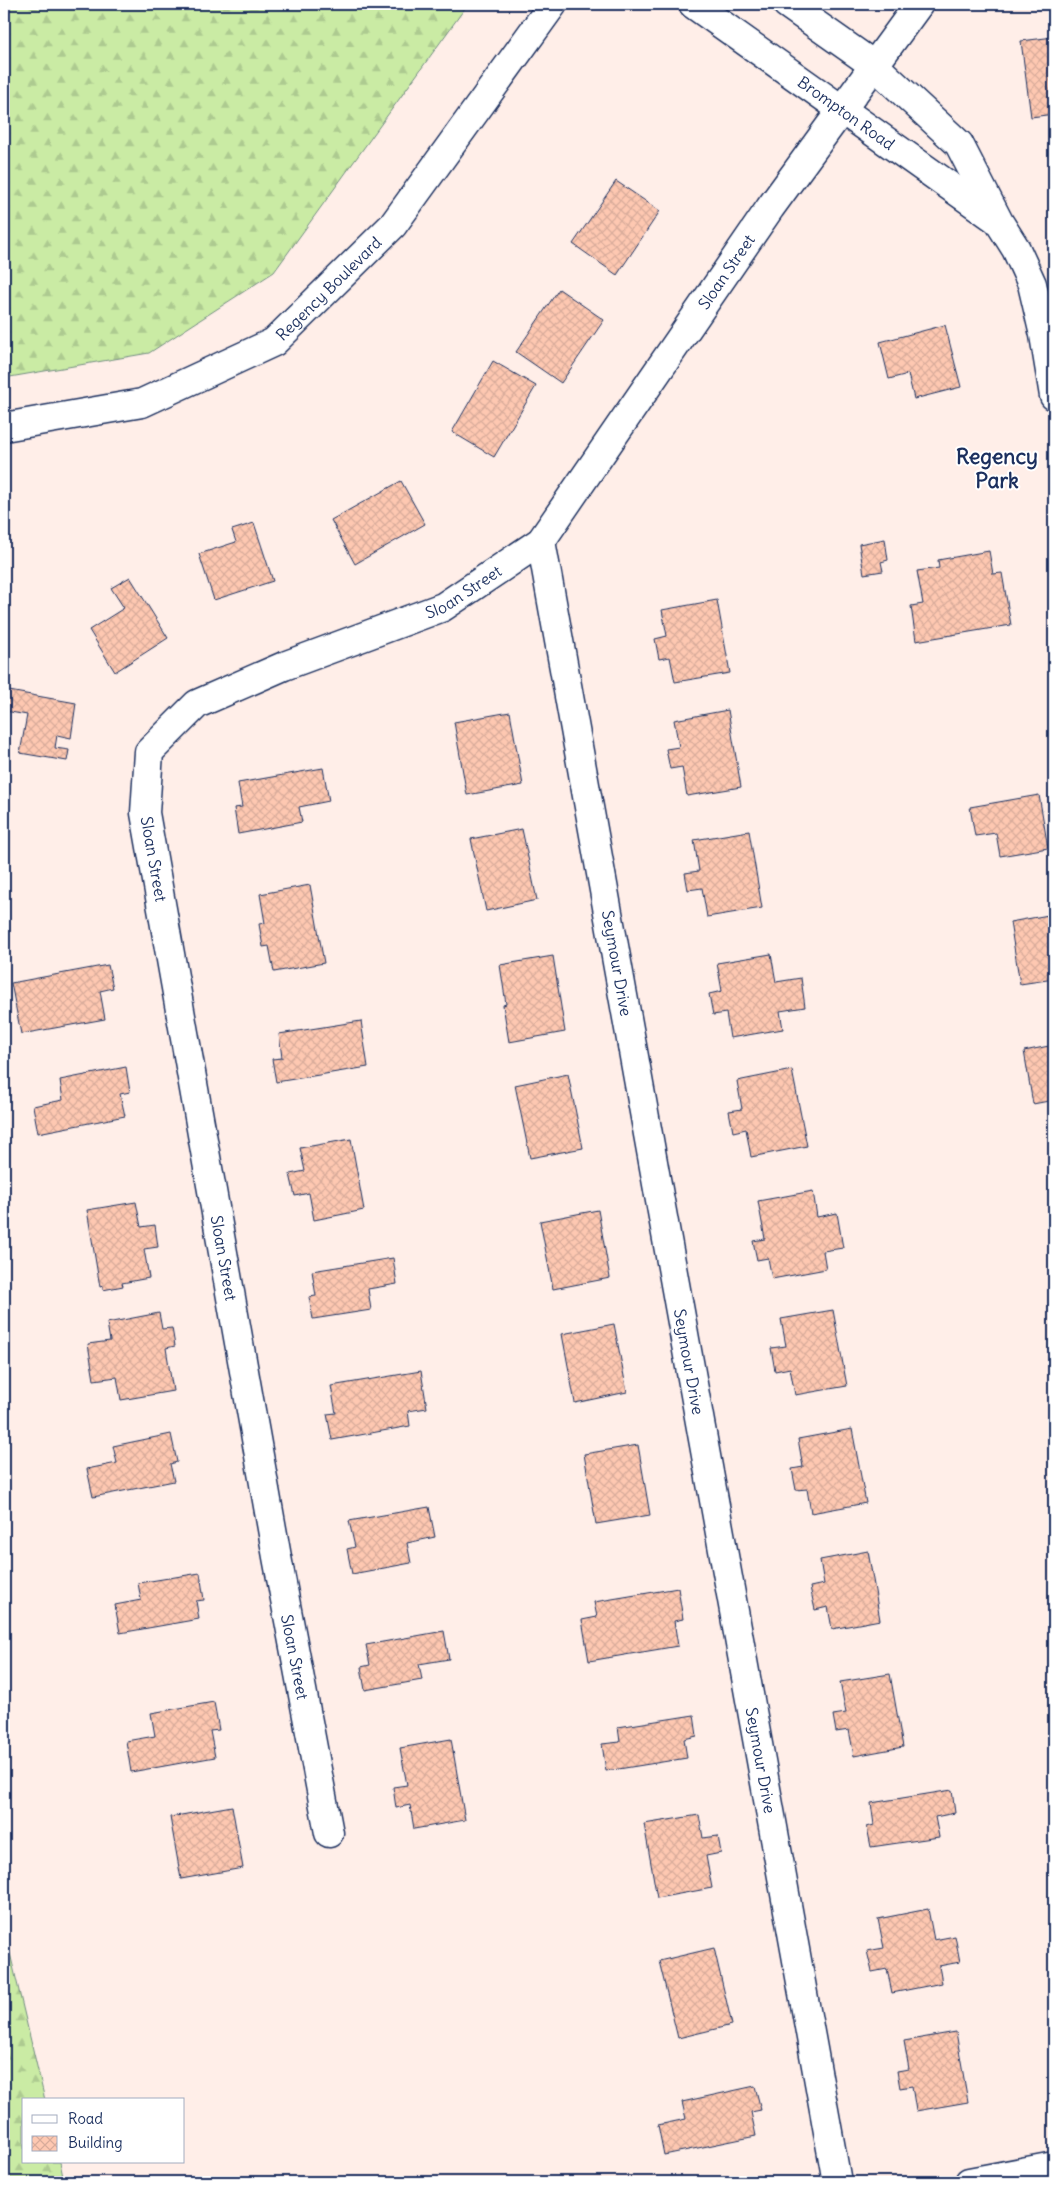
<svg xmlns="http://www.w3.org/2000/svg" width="1058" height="2186" viewBox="0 0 1058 2186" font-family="Delius,sans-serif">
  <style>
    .forest { fill: url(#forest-firs); stroke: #728d81 }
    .building { fill: url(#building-cross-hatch); stroke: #1b2f5e }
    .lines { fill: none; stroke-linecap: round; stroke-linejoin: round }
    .minor-casing { stroke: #1b2f5e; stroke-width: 31 }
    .minor { stroke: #fff; stroke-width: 28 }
    .labels { text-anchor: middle; stroke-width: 4; stroke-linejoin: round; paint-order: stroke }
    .street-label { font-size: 16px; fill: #1b2f5e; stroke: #fff }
    .district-label { font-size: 21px; font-weight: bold; fill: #1b2f5e; stroke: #fff }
  </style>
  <defs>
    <pattern id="forest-firs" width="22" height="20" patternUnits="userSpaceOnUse" patternTransform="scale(1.25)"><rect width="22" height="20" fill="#caeba4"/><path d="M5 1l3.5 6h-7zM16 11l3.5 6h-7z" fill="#adca90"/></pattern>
    <pattern id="building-cross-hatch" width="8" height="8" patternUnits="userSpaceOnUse" patternTransform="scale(1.25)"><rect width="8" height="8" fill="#fec8b1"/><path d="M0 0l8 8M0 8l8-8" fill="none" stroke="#d9ac9b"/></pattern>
  </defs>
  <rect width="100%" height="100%" fill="#ffeee8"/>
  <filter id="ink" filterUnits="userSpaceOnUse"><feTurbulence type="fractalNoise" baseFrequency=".02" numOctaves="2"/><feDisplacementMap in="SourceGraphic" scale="10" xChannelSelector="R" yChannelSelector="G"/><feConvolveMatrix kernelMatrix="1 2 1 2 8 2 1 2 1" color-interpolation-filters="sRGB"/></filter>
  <g filter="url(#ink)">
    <!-- forest -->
    <path class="forest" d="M4,4H468L274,272L149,353L4,378Z
      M4,1928L45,2100H24V2162H60L64,2182H4Z"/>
    <!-- building -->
    <path class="building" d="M1054,37V114L1031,117L1021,41Z
      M616,181L660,211L617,275L573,244Z
      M559,289L604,320L561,383L516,352Z
      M945,325L961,387L914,399L908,374L889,379L880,342Z
      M493,361L536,386L494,457L452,432Z
      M401,481L425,524L355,564L331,520Z
      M254,523L273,581L214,600L199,554L236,542L232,530Z
      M885,539L888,560L881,562L883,571L864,574L859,544Z
      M989,551L993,574L1002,573L1011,625L916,641L911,606L923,604L917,571L939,568L938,560Z
      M130,577L168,638L115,672L89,630L124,608L111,588Z
      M717,600L730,673L675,682L670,657L659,659L655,639L667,636L662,610Z
      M9,691L76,703L71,738L57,735L55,748L69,750L67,761L20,753L27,715L5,711Z
      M728,710L741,787L687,796L682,767L670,769L666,749L679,747L674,720Z
      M510,712L523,785L467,795L454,722Z
      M323,768L329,801L299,807L302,822L238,834L234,808L242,807L238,783Z
      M1039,795L1048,848L1000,856L996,833L975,836L970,807Z
      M522,829L537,900L486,911L471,839Z
      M749,831L762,908L707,917L702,888L688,890L685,873L699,871L694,840Z
      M310,885L324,963L274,972L269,946L263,947L259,924L265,923L260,894Z
      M1054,914V979L1020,984L1010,922Z
      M771,954L776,982L801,978L805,1007L780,1011L783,1029L730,1038L726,1013L713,1015L709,994L722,991L717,963Z
      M553,956L565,1032L509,1042L503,1005L506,1004L500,965Z
      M108,965L113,988L100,991L105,1019L21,1034L11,983Z
      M361,1021L368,1067L276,1082L272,1059L282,1058L279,1034Z
      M1054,1045V1100L1033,1104L1024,1051Z
      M126,1067L130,1092L120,1094L125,1116L38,1133L33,1106L63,1100L60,1080Z
      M792,1070L807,1146L751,1157L746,1129L733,1132L729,1111L742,1109L737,1081Z
      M568,1074L583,1148L530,1158L515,1085Z
      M351,1139L364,1210L314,1220L309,1193L295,1196L290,1174L305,1171L300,1148Z
      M1054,1155V1181L1049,1156Z
      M813,1191L817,1217L837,1213L843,1248L823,1251L826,1269L772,1279L768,1258L757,1260L753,1241L765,1239L758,1201Z
      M136,1202L141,1227L155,1225L158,1247L144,1249L149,1278L122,1283L123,1286L103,1290V1286L100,1287L87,1210Z
      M598,1210L610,1278L553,1289L540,1221Z
      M393,1258L397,1284L368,1289L371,1310L313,1319L309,1297L316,1296L312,1271Z
      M833,1310L847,1386L795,1395L790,1368L775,1371L771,1348L786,1346L781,1319Z
      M159,1313L162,1329L172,1328L175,1346L166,1348L173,1391L121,1400L117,1377L94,1380L88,1344L110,1341L107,1323Z
      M614,1324L627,1392L575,1403L562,1334Z
      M421,1371L427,1408L408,1411L410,1426L332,1440L327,1414L336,1413L331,1386Z
      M852,1429L866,1503L811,1513L807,1489L796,1490L792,1469L803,1467L798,1439Z
      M171,1434L177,1462L170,1464L174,1481L93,1497L87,1469L117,1463L113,1446Z
      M638,1445L650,1515L596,1524L584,1454Z
      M429,1507L435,1537L407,1543L411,1563L352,1574L347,1549L355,1547L349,1521Z
      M868,1551L880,1620L832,1629L828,1607L815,1610L810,1587L824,1584L820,1560Z
      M200,1573L204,1600L196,1601L199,1619L120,1633L115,1605L141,1600L138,1583Z
      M678,1588L683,1619L674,1621L678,1646L589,1661L582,1620L597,1617L594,1602Z
      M444,1631L449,1659L419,1664L422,1680L365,1690L361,1667L370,1665L366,1645Z
      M890,1674L903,1747L854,1756L849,1730L836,1732L833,1715L846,1713L840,1682Z
      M214,1702L219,1730L210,1731L215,1757L131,1772L126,1741L155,1736L151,1713Z
      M694,1715L697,1736L684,1739L687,1758L606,1771L602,1744L620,1742L618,1727Z
      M451,1739L465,1820L414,1829L410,1805L396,1808L393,1787L407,1785L400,1748Z
      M952,1790L955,1813L935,1817L939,1837L871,1847L867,1827L874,1825L871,1803Z
      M232,1806L243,1868L181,1879L170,1817Z
      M699,1815L703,1838L718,1836L721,1853L706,1856L712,1888L657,1898L644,1824Z
      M928,1909L934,1940L955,1936L960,1962L939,1966L942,1983L892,1993L887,1969L872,1972L867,1951L884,1948L878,1919Z
      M714,1948L732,2025L678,2038L659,1961Z
      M956,2032L968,2102L916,2111L912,2086L900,2088L897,2071L909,2069L904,2041Z
      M755,2086L761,2110L751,2112L756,2136L664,2155L658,2125L686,2119L682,2102Z"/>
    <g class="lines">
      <!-- minor casing -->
      <g class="minor-casing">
        <g id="minor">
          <path id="s1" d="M693,4L996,219"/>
          <path d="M787,4L875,66L959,144L999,222L1016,249L1032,284L1044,335L1054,396"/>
          <path id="s2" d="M4,427L142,403L274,342L393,225L553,4"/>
          <path id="s3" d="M541,541L837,2182"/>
          <path id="s4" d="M329,1833L277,1557L145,813L149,752L197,704L284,666L443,607L541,541L770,208L919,4"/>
          <path d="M969,2182L1054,2166"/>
        </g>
      </g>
      <!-- minor -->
      <use href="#minor" class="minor"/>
    </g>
  </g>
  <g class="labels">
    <!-- street labels -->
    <g class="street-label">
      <text dy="6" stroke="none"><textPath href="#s1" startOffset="188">Brompton Road</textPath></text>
      <text dy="6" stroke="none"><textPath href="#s4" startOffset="1875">Sloan Street</textPath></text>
      <text dy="6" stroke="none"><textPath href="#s2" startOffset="362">Regency Boulevard</textPath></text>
      <text dy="6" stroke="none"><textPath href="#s4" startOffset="1455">Sloan Street</textPath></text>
      <text transform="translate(154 859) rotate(80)" y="6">Sloan Street</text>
      <text dy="6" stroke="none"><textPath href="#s3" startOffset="429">Seymour Drive</textPath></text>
      <text transform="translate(224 1258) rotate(80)" y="6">Sloan Street</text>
      <text dy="6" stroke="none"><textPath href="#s3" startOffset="834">Seymour Drive</textPath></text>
      <text transform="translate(295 1657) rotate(79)" y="6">Sloan Street</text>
      <text dy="6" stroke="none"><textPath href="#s3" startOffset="1239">Seymour Drive</textPath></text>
    </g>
    <!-- district labels -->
    <g class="district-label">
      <text x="997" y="464">Regency<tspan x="997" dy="24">Park</tspan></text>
    </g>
  </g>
  <!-- margin -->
  <rect width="1058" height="2186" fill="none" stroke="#fff" stroke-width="20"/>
  <rect x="10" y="10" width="1038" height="2166" fill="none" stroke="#1b2f5e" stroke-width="2" filter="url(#ink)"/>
  <!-- legend -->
  <rect x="22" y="2098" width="162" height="65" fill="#ffffff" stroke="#a4acbf"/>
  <rect x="32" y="2115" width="25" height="8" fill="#ffffff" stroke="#a4acbf"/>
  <text x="68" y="2124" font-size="15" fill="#1b2f5e">Road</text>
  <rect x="32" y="2136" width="25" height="15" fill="url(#building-cross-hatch)" stroke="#a4acbf"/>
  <text x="68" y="2148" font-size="15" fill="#1b2f5e">Building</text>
</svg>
